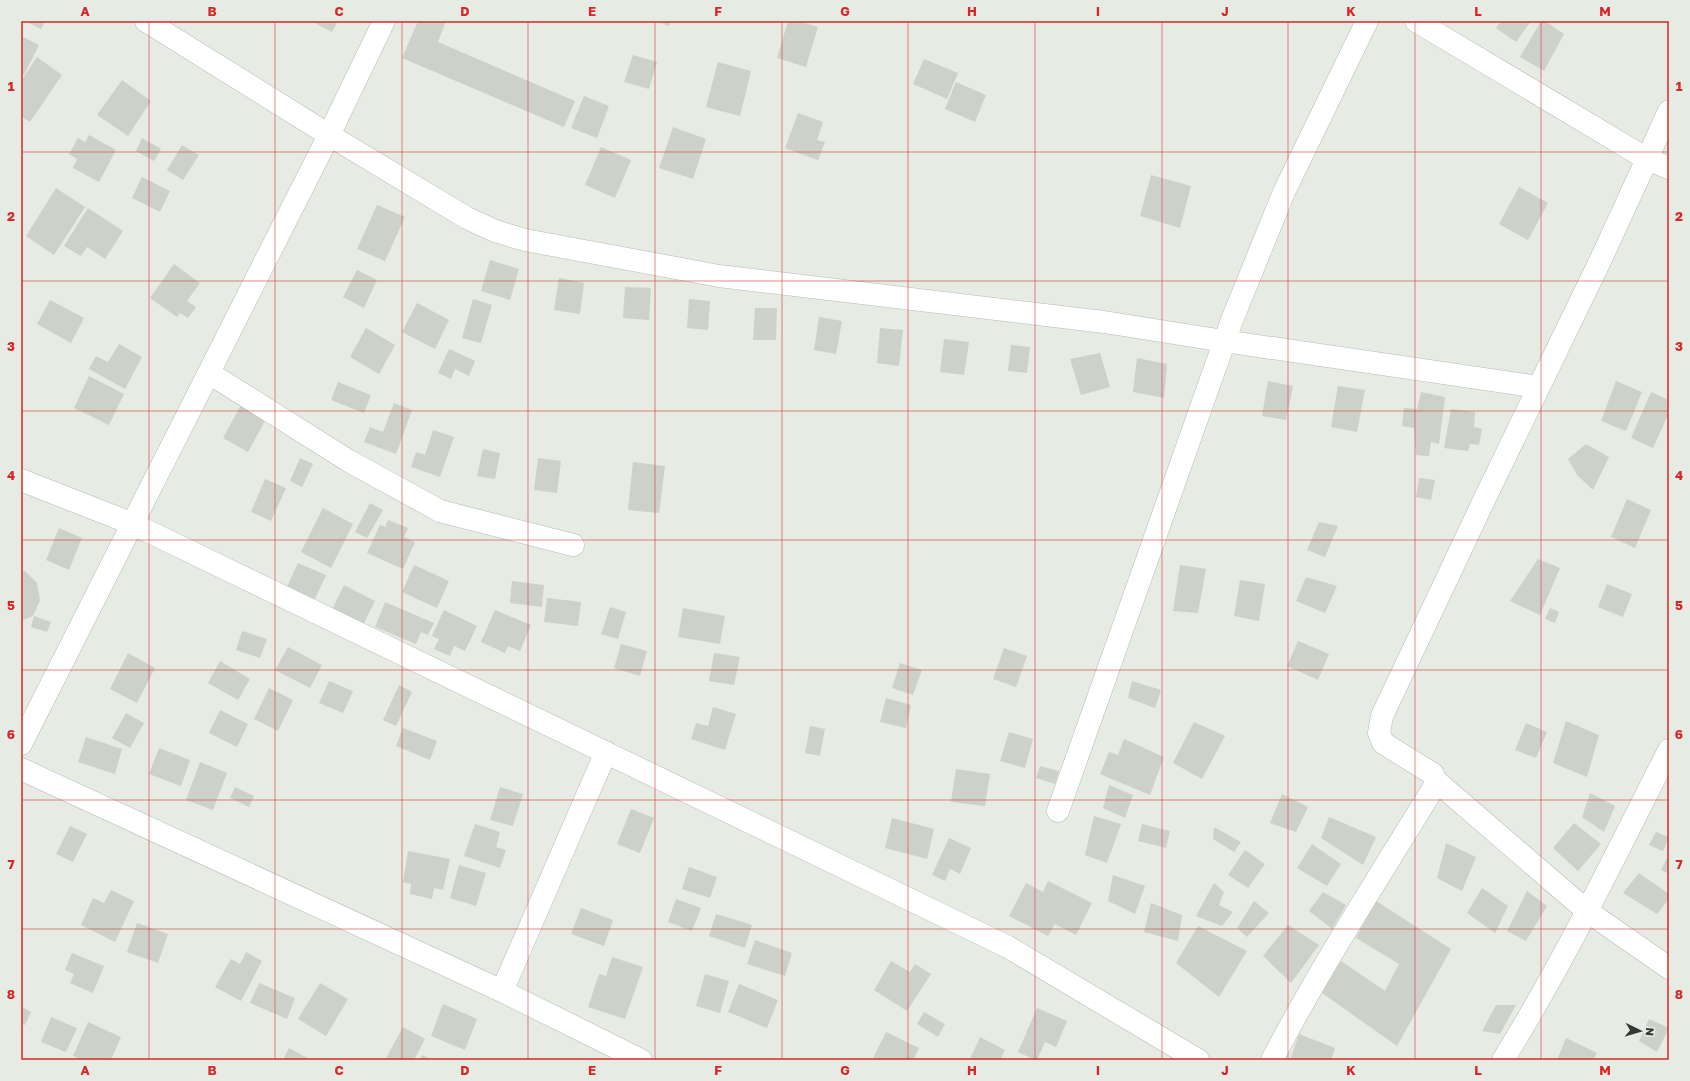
<svg xmlns="http://www.w3.org/2000/svg" width="1690" height="1081" viewBox="0 0 1690 1081" font-family="'Golos Text',sans-serif">
  <style>
    .building { fill: #ccd1c9 }
    .lines { fill: none; stroke-linecap: round; stroke-linejoin: round }
    .minor-casing { stroke: #b5bab2; stroke-width: 23 }
    .minor { stroke: #fff; stroke-width: 22 }
    .grid { fill: none; stroke: #d62828; stroke-width: 1; stroke-opacity: 0.55 }
    .neatline { fill: none; stroke: #d62828; stroke-width: 1.5 }
    .grid-label { font-size: 13px; text-anchor: middle; font-weight: bold; fill: #d62828 }
  </style>
  <rect width="100%" height="100%" fill="#e6ebe3"/>
  <!-- building -->
  <path class="building" d="M25,21H45L41,29Z
    M311,21H338L332,32Z
    M418,21H446L438,42L575,101L564,127L402,58Z
    M655,21H671L669,26Z
    M788,21H799L818,27L806,67L777,58Z
    M1501,21H1531L1516,42L1496,28Z
    M1541,21H1545L1564,34L1544,71L1520,57Z
    M21,36L39,45L24,75L21,73Z
    M633,55L657,62L649,89L624,82Z
    M37,57L62,75L30,122L21,116V81Z
    M924,59L958,73L947,99L913,84Z
    M718,62L751,71L740,116L706,107Z
    M122,80L151,101L128,136L97,115Z
    M956,82L986,95L975,122L945,109Z
    M584,96L609,106L597,138L571,128Z
    M798,113L823,122L817,140L825,142L818,160L785,148Z
    M673,127L706,139L693,179L659,168Z
    M89,135L116,150L99,182L73,168L77,159L69,154L78,138L85,142Z
    M142,138L161,149L154,161L136,151Z
    M182,145L199,155L183,180L167,170Z
    M601,147L631,160L615,198L585,185Z
    M1151,175L1191,186L1180,228L1140,216Z
    M142,177L170,191L160,212L132,198Z
    M1519,187L1548,203L1528,240L1499,224Z
    M56,188L85,207L54,255L26,236Z
    M377,205L405,217L385,261L357,249Z
    M88,208L123,231L105,259L87,247L81,256L64,246Z
    M490,260L519,269L510,300L481,291Z
    M174,264L200,283L187,301L196,307L188,318L180,313L177,317L150,298Z
    M357,270L377,280L364,308L343,297Z
    M559,278L584,283L580,314L554,310Z
    M625,287L651,288L649,320L623,318Z
    M473,299L492,305L481,343L462,338Z
    M689,299L710,301L708,330L687,328Z
    M50,300L84,318L71,343L37,324Z
    M417,303L449,320L435,349L402,332Z
    M755,308H777L776,340H753Z
    M819,317L842,321L836,354L814,350Z
    M366,328L395,345L379,374L350,357Z
    M880,328L903,330L899,366L877,363Z
    M944,339L969,342L964,375L940,372Z
    M119,344L142,357L125,389L89,369L96,356L108,362Z
    M1011,345L1030,347L1027,373L1008,371Z
    M449,349L475,361L469,376L455,369L451,379L438,373Z
    M1100,353L1110,387L1081,395L1070,359Z
    M1137,358L1167,364L1164,398L1133,392Z
    M89,376L124,394L109,425L74,408Z
    M1268,381L1293,386L1286,420L1262,416Z
    M1616,381L1642,392L1626,431L1601,421Z
    M338,382L371,395L364,413L331,400Z
    M1338,386L1365,390L1357,432L1331,427Z
    M1421,392L1445,397L1439,444L1431,442L1429,456L1416,455L1414,428L1402,426L1404,408L1417,409Z
    M1651,392L1669,400V413L1653,448L1631,438Z
    M394,403L412,410L396,454L364,442L370,427L383,432Z
    M241,405L266,419L248,452L223,438Z
    M1451,409L1475,412L1474,427L1482,429L1479,445L1470,444L1468,451L1444,448Z
    M433,430L454,437L440,477L411,467L416,452L425,455Z
    M1586,444L1609,457L1593,490L1577,475L1568,459Z
    M483,449L500,453L495,479L477,476Z
    M300,458L313,464L302,487L290,481Z
    M538,458L561,461L557,493L534,490Z
    M633,462L665,466L659,513L628,510Z
    M1419,478L1435,480L1431,500L1416,497Z
    M265,479L286,488L271,521L251,512Z
    M1627,499L1651,510L1635,548L1611,537Z
    M370,503L383,510L367,538L355,532Z
    M323,508L353,524L331,568L301,552Z
    M388,520L408,528L404,537L415,542L403,569L367,553L380,525L385,527Z
    M1319,522L1338,526L1325,557L1307,550Z
    M59,528L82,538L69,570L46,560Z
    M1538,559L1560,568L1540,615L1510,601Z
    M298,563L326,575L314,601L286,589Z
    M414,565L449,581L437,608L402,592Z
    M1180,565L1206,569L1198,613L1173,611Z
    M21,571H25L37,583L40,600L33,616L21,621Z
    M1306,577L1337,586L1325,613L1296,601Z
    M1240,580L1265,584L1259,621L1234,616Z
    M512,581L544,585L542,607L510,603Z
    M1607,584L1632,594L1623,617L1598,607Z
    M344,585L375,601L363,625L332,610Z
    M547,598L581,602L578,626L544,622Z
    M385,602L434,623L428,635L421,632L416,644L375,627Z
    M610,607L626,612L618,639L601,634Z
    M683,608L725,616L720,644L678,637Z
    M1550,608L1559,612L1555,623L1545,619Z
    M444,610L477,626L465,651L454,646L450,656L434,649L439,639L432,636Z
    M495,610L531,625L520,651L508,646L505,653L481,642Z
    M34,616L51,622L47,632L31,627Z
    M242,631L267,639L260,658L236,650Z
    M1298,641L1329,654L1318,680L1287,666Z
    M621,644L647,651L640,676L614,668Z
    M288,647L322,665L310,688L275,670Z
    M1004,648L1027,656L1016,687L993,679Z
    M128,653L155,668L137,703L110,689Z
    M714,653L740,657L734,685L709,681Z
    M220,661L250,679L238,700L208,683Z
    M900,663L922,670L913,695L892,688Z
    M329,681L353,691L343,713L319,703Z
    M1132,681L1161,690L1155,708L1128,698Z
    M399,685L412,692L396,726L383,720Z
    M269,688L293,700L278,731L254,719Z
    M886,698L911,705L906,728L880,722Z
    M713,707L736,714L725,750L691,739L696,723L708,726Z
    M220,710L248,724L237,747L209,733Z
    M126,713L144,723L130,748L112,738Z
    M1566,721L1599,735L1587,777L1553,763Z
    M1194,722L1225,736L1202,779L1173,763Z
    M1526,723L1547,732L1536,758L1515,750Z
    M810,726L825,729L820,756L805,753Z
    M403,728L437,741L430,760L396,746Z
    M1009,732L1033,739L1025,768L1000,761Z
    M86,737L122,749L115,774L78,762Z
    M1124,739L1164,757L1150,795L1100,774L1109,752L1118,755Z
    M159,748L190,760L181,786L149,774Z
    M200,762L227,773L213,810L186,800Z
    M1040,766L1059,771L1055,784L1036,778Z
    M956,769L990,774L985,806L951,802Z
    M1109,785L1133,795L1125,818L1103,808Z
    M235,787L254,796L249,807L230,798Z
    M500,787L523,794L513,826L490,820Z
    M1590,793L1615,806L1604,832L1582,817Z
    M1282,794L1308,807L1296,832L1270,823Z
    M631,809L654,818L640,853L617,844Z
    M1094,816L1121,824L1107,863L1085,855Z
    M1329,817L1376,837L1363,865L1321,838Z
    M892,818L934,829L927,859L885,848Z
    M1574,823L1601,844L1578,871L1553,848Z
    M475,824L500,832L496,847L506,850L500,868L464,856Z
    M1142,824L1170,831L1166,848L1138,841Z
    M70,826L87,834L73,862L56,854Z
    M1214,827L1241,842L1234,852L1213,839Z
    M1656,832L1669,837L1663,851L1649,845Z
    M949,838L971,848L960,874L950,869L945,881L932,875Z
    M1446,843L1476,857L1462,891L1437,878Z
    M1312,844L1341,864L1327,886L1297,868Z
    M1245,850L1265,864L1248,888L1228,875Z
    M408,851L450,859L443,890L434,888L432,899L410,894L411,884L403,882Z
    M1669,854V874L1661,870Z
    M459,865L486,873L476,906L450,898Z
    M689,867L717,877L710,898L682,889Z
    M1639,873L1669,894V899L1657,914L1623,893Z
    M1113,875L1145,886L1135,914L1108,901Z
    M1048,881L1092,903L1076,935L1055,924L1048,936L1009,916L1026,883L1043,892Z
    M1214,883L1224,892L1219,905L1233,912L1222,926L1196,916Z
    M1482,888L1508,906L1495,933L1467,913Z
    M111,890L134,901L115,942L81,925L93,898L104,903Z
    M1527,891L1547,906L1526,941L1507,931Z
    M1323,892L1346,905L1332,929L1309,911Z
    M676,899L701,908L692,931L668,922Z
    M1254,901L1269,913L1247,937L1237,928Z
    M1376,901L1451,949L1397,1046L1322,993L1341,961L1385,991L1399,964L1356,938Z
    M1151,903L1182,915L1178,941L1144,932Z
    M581,908L613,920L604,946L571,934Z
    M716,914L752,925L745,948L709,936Z
    M137,923L168,934L158,963L127,952Z
    M1288,925L1319,945L1291,983L1263,956Z
    M1198,926L1247,951L1219,997L1176,963Z
    M755,940L792,953L785,976L747,964Z
    M246,952L262,961L241,1001L215,987L231,959L240,964Z
    M72,953L104,966L93,993L70,983L74,974L65,970Z
    M612,957L643,967L625,1019L588,1007L599,974L606,976Z
    M891,961L910,972L915,964L931,974L907,1011L874,990Z
    M705,974L729,981L720,1013L696,1006Z
    M259,983L295,998L287,1019L250,1003Z
    M320,983L348,999L326,1036L298,1019Z
    M739,984L778,1000L767,1028L728,1012Z
    M443,1004L477,1019L465,1050L431,1036Z
    M1496,1005H1516L1500,1034L1482,1031Z
    M21,1006L31,1012L25,1025L21,1023Z
    M1037,1008L1067,1021L1056,1047L1045,1042L1037,1060H1035L1018,1052Z
    M924,1012L945,1024L938,1037L917,1024Z
    M51,1017L77,1028L66,1052L41,1042Z
    M1649,1019L1669,1028L1657,1052L1639,1041Z
    M88,1022L121,1037L111,1060H82L73,1056Z
    M403,1027L425,1039L414,1060H385Z
    M886,1032L919,1048L913,1060H877L873,1058Z
    M1299,1034L1335,1048L1331,1060H1290Z
    M980,1037L1005,1050L1000,1060L970,1059Z
    M1566,1038L1597,1053L1593,1060H1557Z
    M289,1048L311,1060H283Z
    M422,1055L434,1060H420Z"/>
  <g class="lines">
    <!-- minor casing -->
    <g class="minor-casing">
      <path id="minor" d="M146,21L329,135L467,218L495,231L525,240L719,276L1104,322L1224,341L1538,387
        M1416,21L1647,159L1669,168
        M209,373L349,461L440,511L573,545
        M21,480L133,524L1008,947L1198,1060
        M21,744L329,135L384,21
        M21,769L502,991L641,1060
        M1435,780L1587,911L1669,968
        M1058,811L1232,320L1284,192L1367,21
        M502,991L606,752
        M1272,1060C1321,966 1379,877 1434,787L1435,780L1433,774L1383,743L1379,733L1382,716L1486,496L1601,259L1669,111
        M1503,1060C1565,960 1616,854 1669,750"/>
    </g>
    <!-- minor -->
    <use href="#minor" class="minor"/>
  </g>
  <!-- grid -->
  <path class="grid" d="M149,21V1060M275,21V1060M402,21V1060M528,21V1060M655,21V1060M782,21V1060M908,21V1060M1035,21V1060M1162,21V1060M1288,21V1060M1415,21V1060M1541,21V1060M21,152H1669M21,281H1669M21,411H1669M21,540H1669M21,670H1669M21,800H1669M21,929H1669"/>
  <!-- border -->
  <rect width="1690" height="1081" fill="none" stroke="#e6ebe3" stroke-width="44"/>
  <!-- north arrow -->
  <g transform="translate(1640 1031) rotate(95)" stroke="#e6ebe3" stroke-width="3" paint-order="stroke">
  <path d="M0-3L7 15L0 10L-7 15Z" fill="#363835"/>
  <text y="-6" font-size="11" font-weight="bold" text-anchor="middle" fill="#363835">N</text>
  </g>
  <rect x="22" y="22" width="1646" height="1037" class="neatline"/>
  <g class="grid-label">
    <text x="85" y="16">A</text>
    <text x="212" y="16">B</text>
    <text x="339" y="16">C</text>
    <text x="465" y="16">D</text>
    <text x="592" y="16">E</text>
    <text x="718" y="16">F</text>
    <text x="845" y="16">G</text>
    <text x="972" y="16">H</text>
    <text x="1098" y="16">I</text>
    <text x="1225" y="16">J</text>
    <text x="1351" y="16">K</text>
    <text x="1478" y="16">L</text>
    <text x="1605" y="16">M</text>
    <text x="11" y="91">1</text>
    <text x="1679" y="91">1</text>
    <text x="11" y="221">2</text>
    <text x="1679" y="221">2</text>
    <text x="11" y="351">3</text>
    <text x="1679" y="351">3</text>
    <text x="11" y="480">4</text>
    <text x="1679" y="480">4</text>
    <text x="11" y="610">5</text>
    <text x="1679" y="610">5</text>
    <text x="11" y="739">6</text>
    <text x="1679" y="739">6</text>
    <text x="11" y="869">7</text>
    <text x="1679" y="869">7</text>
    <text x="11" y="999">8</text>
    <text x="1679" y="999">8</text>
    <text x="85" y="1075">A</text>
    <text x="212" y="1075">B</text>
    <text x="339" y="1075">C</text>
    <text x="465" y="1075">D</text>
    <text x="592" y="1075">E</text>
    <text x="718" y="1075">F</text>
    <text x="845" y="1075">G</text>
    <text x="972" y="1075">H</text>
    <text x="1098" y="1075">I</text>
    <text x="1225" y="1075">J</text>
    <text x="1351" y="1075">K</text>
    <text x="1478" y="1075">L</text>
    <text x="1605" y="1075">M</text>
  </g>
</svg>
